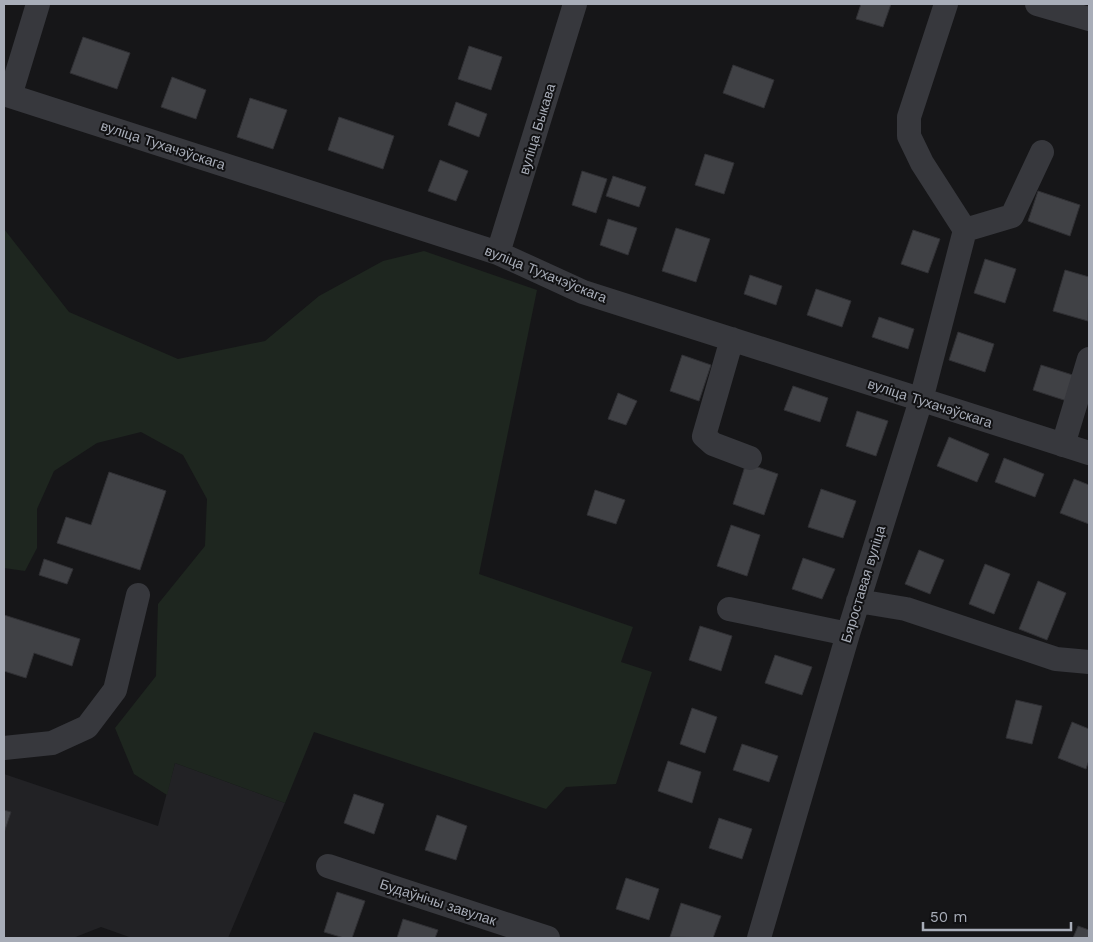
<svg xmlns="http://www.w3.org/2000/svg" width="1093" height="942" viewBox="0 0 1093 942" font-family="'Work Sans',sans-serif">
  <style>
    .built { fill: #222225 }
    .green { fill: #1e261f }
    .building { fill: #404145; stroke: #303034 }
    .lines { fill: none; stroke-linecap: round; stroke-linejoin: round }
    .minor { stroke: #37383d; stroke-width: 24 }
    .labels { text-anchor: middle; stroke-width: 4; stroke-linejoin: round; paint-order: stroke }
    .street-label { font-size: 14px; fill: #a8adb8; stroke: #111113 }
  </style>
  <rect width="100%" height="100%" fill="#161618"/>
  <!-- built -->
  <path class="built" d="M175,763L285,803L228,938H132L101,927L73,938H4V774L158,826Z"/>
  <!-- green -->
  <path class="green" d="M4,229L69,312L178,359L265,341L319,296L383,261L424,251L537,290L479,574L633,627L621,662L652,672L616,784L566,787L546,809L314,732L285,803L175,763L167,795L134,774L115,728L156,676L158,604L205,546L207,499L183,455L141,432L97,443L54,471L37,509V548L25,571L4,568Z"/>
  <!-- building -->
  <path class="building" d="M861,4H891L883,27L856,19Z
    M83,37L130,53L117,89L70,73Z
    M469,46L502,57L491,90L458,79Z
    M733,65L774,80L764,108L723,93Z
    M172,77L206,90L196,119L161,107Z
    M250,98L287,110L273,149L237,137Z
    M456,102L487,114L479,137L448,125Z
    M339,117L394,136L383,169L328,150Z
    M705,154L734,163L724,194L695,185Z
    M440,160L468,171L456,201L428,191Z
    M582,171L607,179L596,213L572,205Z
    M613,176L646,187L639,207L606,196Z
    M1038,191L1080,205L1070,236L1028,221Z
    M608,219L637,228L628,255L600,245Z
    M676,228L710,239L696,282L662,271Z
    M913,230L940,239L928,273L901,264Z
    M985,259L1016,269L1005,303L974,293Z
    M1065,270L1089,277L1088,321L1053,311Z
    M750,275L782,286L776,305L744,294Z
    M816,289L851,301L842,327L807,315Z
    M879,317L914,329L908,349L872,337Z
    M958,332L994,344L985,372L949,360Z
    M682,355L711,365L699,401L670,391Z
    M1041,365L1079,377L1070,402L1033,390Z
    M793,386L828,398L820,422L784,410Z
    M618,393L637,401L626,425L608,419Z
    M857,411L888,421L876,456L846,446Z
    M949,437L989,454L977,482L937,466Z
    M1004,458L1044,474L1035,497L995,482Z
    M746,463L778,474L764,515L733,504Z
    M109,472L166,491L140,570L57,543L66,517L91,525Z
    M1074,479L1089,485V524L1060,513Z
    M821,489L856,501L843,538L808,527Z
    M595,490L625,500L616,524L587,515Z
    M731,525L760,535L747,576L717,566Z
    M919,550L944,560L930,594L905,584Z
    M803,558L835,569L822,599L792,589Z
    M44,559L73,569L67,584L39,575Z
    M985,564L1010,574L994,614L969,604Z
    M1038,581L1066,593L1047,640L1019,629Z
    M4,615L80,639L72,666L34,653L26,678L4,671Z
    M700,626L732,636L721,671L689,660Z
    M775,655L812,667L802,695L765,683Z
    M1016,700L1042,706L1032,744L1006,738Z
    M692,708L717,717L705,753L680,744Z
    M1072,722L1089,729V760L1086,769L1058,758Z
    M742,744L778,756L769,782L733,770Z
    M668,761L701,772L692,803L658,791Z
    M354,794L384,804L374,834L344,823Z
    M4,810L11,812L4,833Z
    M437,815L467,826L456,860L425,850Z
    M719,818L752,829L742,859L709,848Z
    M626,878L659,889L649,920L616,909Z
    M337,892L365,901L352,938H344L324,932Z
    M681,903L721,916L713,938L670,937Z
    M403,919L438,930L435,938H397Z
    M1078,926L1089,930V938H1073Z"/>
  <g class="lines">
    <!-- minor -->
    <path class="minor" d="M946,4L909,117V136L922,163L965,230
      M1037,4L1089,19
      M4,94L498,253L583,292L1089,453
      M10,96L38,4
      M965,230L1012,216L1042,152
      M498,253L575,4
      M732,339L704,436L713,444L750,458
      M1063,445L1089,359
      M858,601L906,609L1056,659L1089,662
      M729,609L848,634
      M4,748L52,743L87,727L115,690L138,595
      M328,866L548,938
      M759,938L848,634L921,400L965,230"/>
  </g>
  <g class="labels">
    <!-- street labels -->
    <g class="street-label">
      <text transform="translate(537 129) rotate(-73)" y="5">вуліца Быкава</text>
      <text transform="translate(163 145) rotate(18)" y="5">вуліца Тухачэўскага</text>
      <text transform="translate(546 274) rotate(22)" y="5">вуліца Тухачэўскага</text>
      <text transform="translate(930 403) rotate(18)" y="5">вуліца Тухачэўскага</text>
      <text transform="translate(863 584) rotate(-73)" y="5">Бяроставая вуліца</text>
      <text transform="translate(438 902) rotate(18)" y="5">Будаўнічы завулак</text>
    </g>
  </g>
  <!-- border -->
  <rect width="1093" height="942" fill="none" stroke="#a8adb8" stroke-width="10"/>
  <!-- scale -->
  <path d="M923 922v8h148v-8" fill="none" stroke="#a8adb8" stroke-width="2.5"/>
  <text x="930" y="922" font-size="15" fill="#a8adb8" stroke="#111113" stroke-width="4" paint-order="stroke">50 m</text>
</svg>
